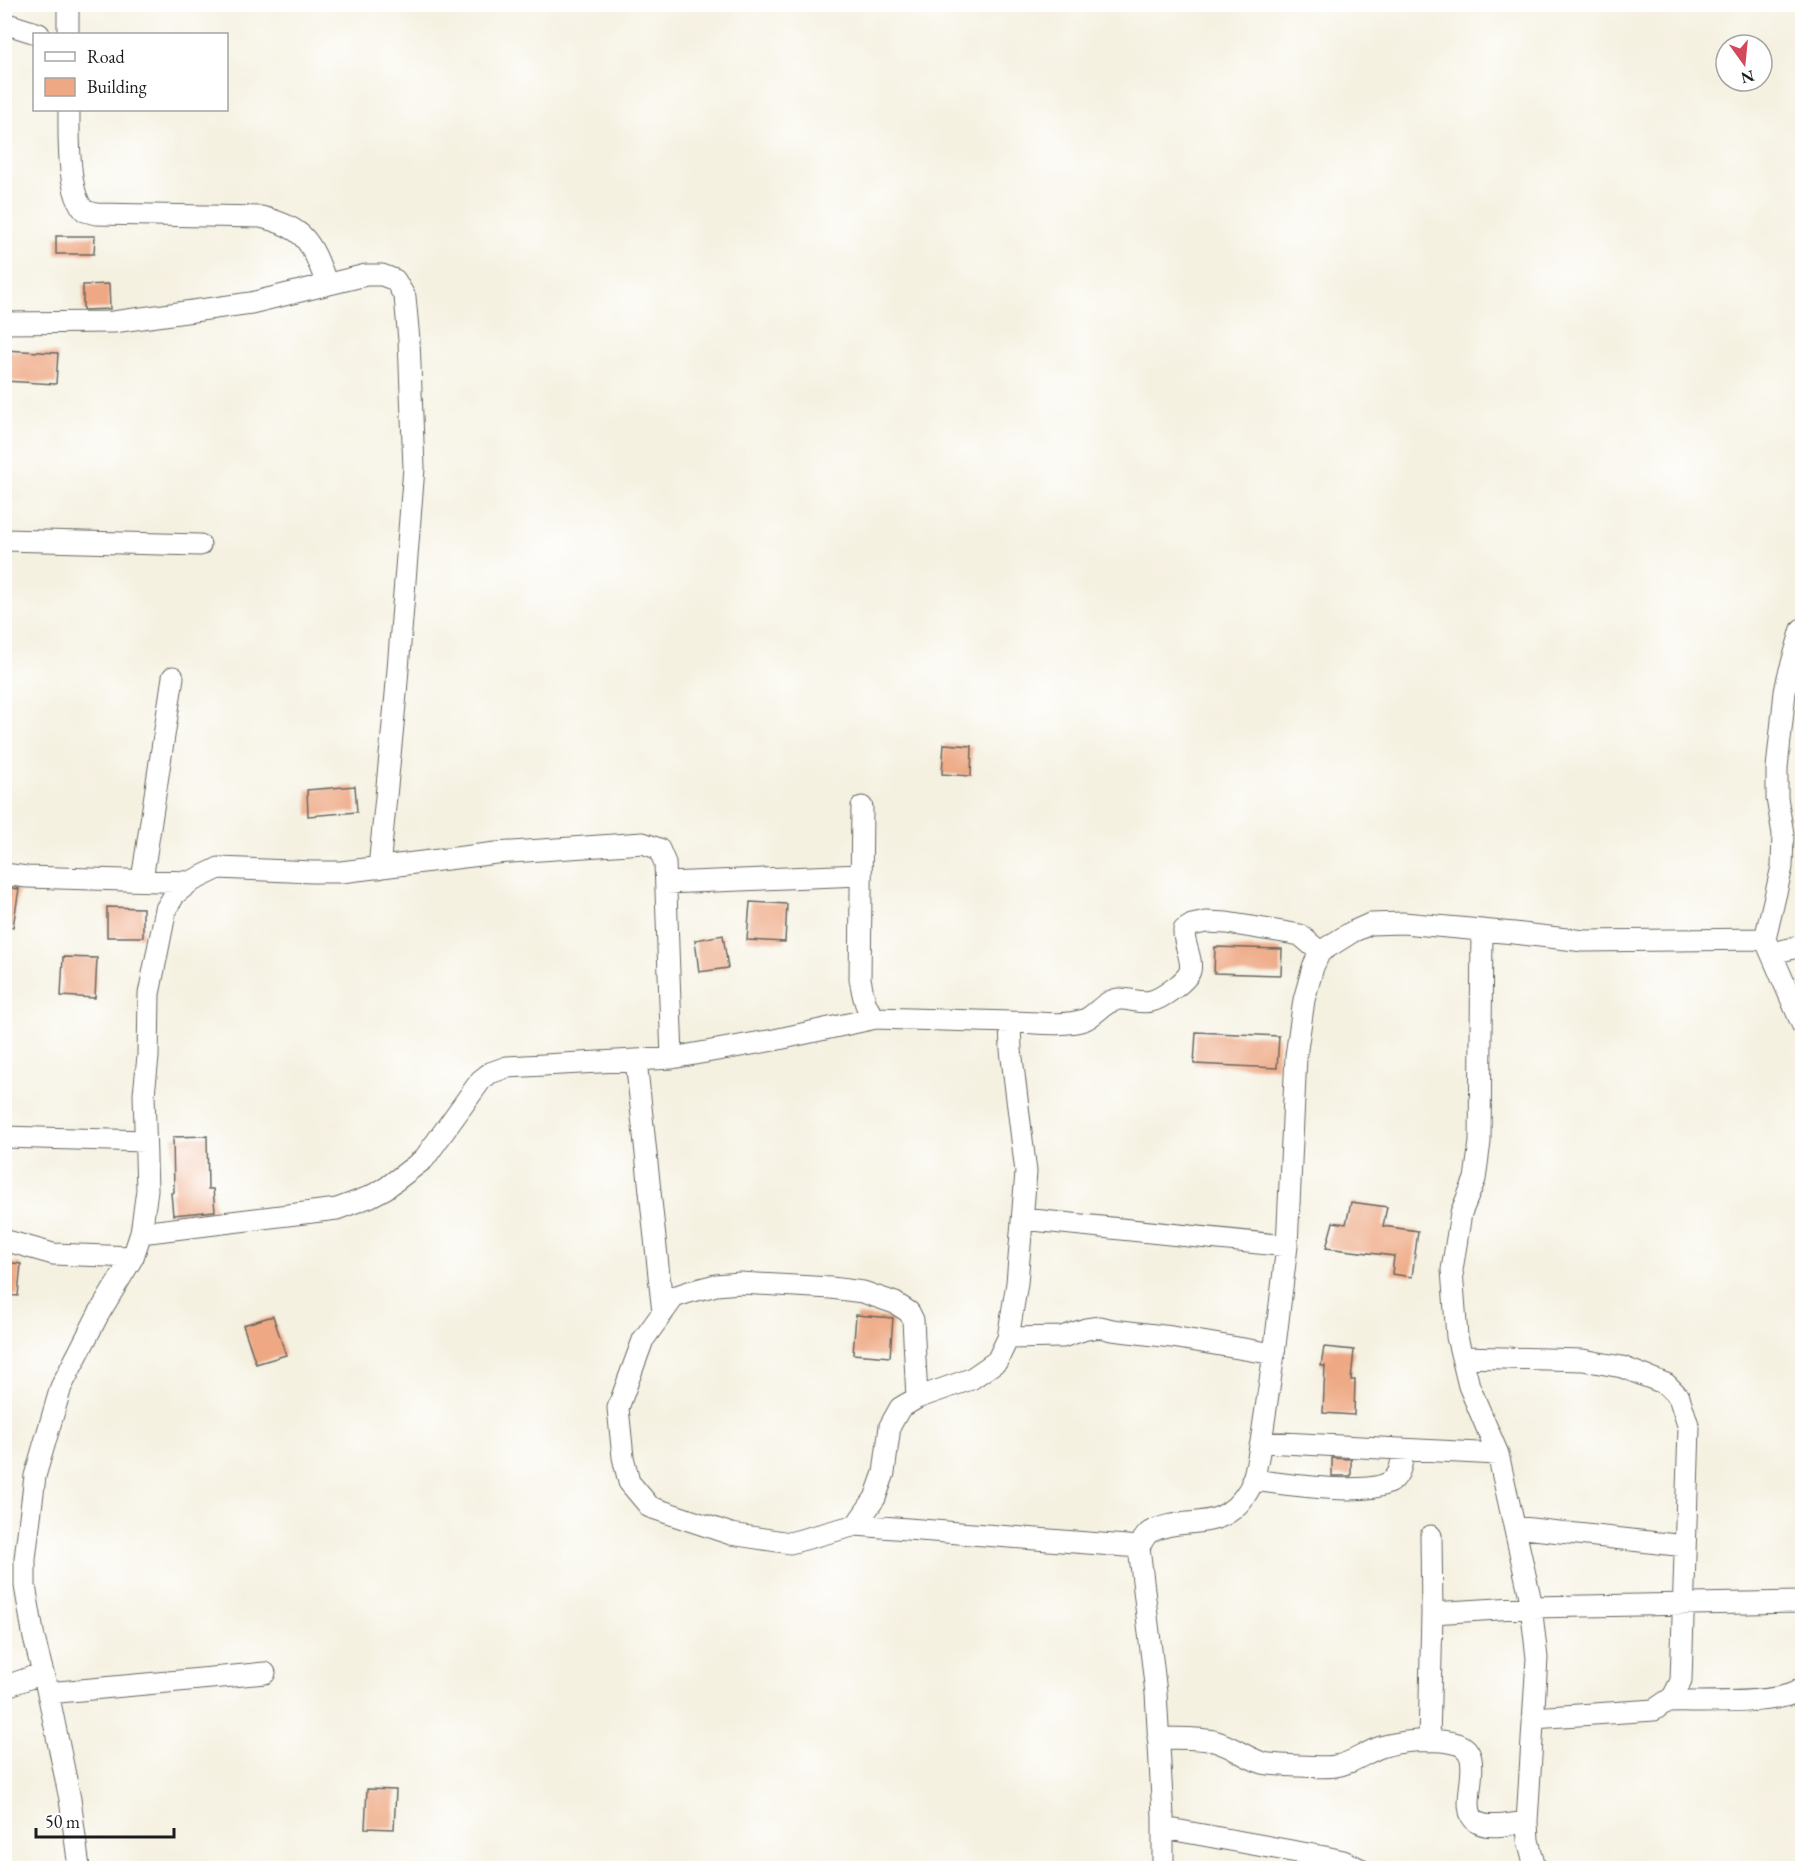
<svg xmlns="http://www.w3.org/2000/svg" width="1807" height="1873" viewBox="0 0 1807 1873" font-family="'EB Garamond',serif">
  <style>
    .building { fill: #eea984 }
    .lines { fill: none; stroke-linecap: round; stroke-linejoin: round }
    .street-casing { stroke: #686761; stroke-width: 23 }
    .street { stroke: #fff; stroke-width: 21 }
  </style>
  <rect width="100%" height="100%" fill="#fff"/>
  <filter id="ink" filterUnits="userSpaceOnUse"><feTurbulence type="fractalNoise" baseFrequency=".0167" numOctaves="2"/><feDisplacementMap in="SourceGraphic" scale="12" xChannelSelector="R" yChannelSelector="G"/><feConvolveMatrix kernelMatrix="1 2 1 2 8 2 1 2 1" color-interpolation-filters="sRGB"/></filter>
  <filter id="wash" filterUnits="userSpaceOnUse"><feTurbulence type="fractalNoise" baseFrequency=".008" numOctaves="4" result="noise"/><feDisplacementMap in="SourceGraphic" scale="24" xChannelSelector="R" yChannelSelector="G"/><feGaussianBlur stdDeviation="1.35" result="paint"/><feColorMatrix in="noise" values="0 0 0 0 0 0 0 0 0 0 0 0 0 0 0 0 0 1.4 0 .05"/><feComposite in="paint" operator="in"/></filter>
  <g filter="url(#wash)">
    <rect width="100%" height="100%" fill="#f5f1e1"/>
    <g id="blocks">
      <!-- building -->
      <path class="building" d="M56,236H95L94,254H56Z
        M109,284L110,309L83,310V285Z
        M4,350L58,353L56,384L4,381Z
        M944,744L972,746L971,776L942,774Z
        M355,786L357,812L308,816L307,790Z
        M4,887L19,889L13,927H4Z
        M750,902L787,904L785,942L747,940Z
        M107,907L143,908V937H107Z
        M723,935L728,968L699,972L695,940Z
        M1215,947L1282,949L1281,975L1214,973Z
        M63,957L97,958L95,998L61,996Z
        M1196,1032L1279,1036L1277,1068L1194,1064Z
        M207,1136L208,1189H213L215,1211L173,1215L171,1193L174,1192L173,1137Z
        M1351,1202L1387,1207L1383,1226L1418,1231L1412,1277L1392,1274L1394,1256L1326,1248L1333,1222L1346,1224Z
        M4,1262L21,1264L18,1296L4,1295Z
        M856,1315L893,1318L890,1357L853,1354Z
        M273,1316L286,1355L256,1364L243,1325Z
        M1324,1347L1354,1350L1351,1380H1355L1354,1415L1323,1413L1325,1366H1321Z
        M1332,1458L1351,1459V1476H1332Z
        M367,1789L396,1790L394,1829L365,1828Z"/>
    </g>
  </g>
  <g filter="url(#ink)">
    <use href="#blocks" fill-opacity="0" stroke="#686761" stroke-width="1.5"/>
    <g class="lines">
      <!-- street casing -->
      <g class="street-casing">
        <path id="street" d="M68,4V34
          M4,23L39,34
          M69,110C69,134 67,194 85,211L96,214L261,217C307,228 311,243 327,284
          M4,323L113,322L251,303L366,275H382L395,280L405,297L409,340L414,468L396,694L379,868
          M4,540L200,545
          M1802,629L1788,677L1785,692L1777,768V798L1783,834L1782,867L1765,939L1802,1024
          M862,807L860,979C863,993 864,1009 876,1018L1010,1022
          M4,874L27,877L190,882
          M142,880L173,677
          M666,883L861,875
          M1482,930L1480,1142L1475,1179L1461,1213L1452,1270L1457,1337L1469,1386L1498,1454L1530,1597L1537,1658L1527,1822L1528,1840L1535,1868
          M1772,953L1802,946
          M636,1060L663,1313
          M4,1137L145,1141
          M1023,1219L1287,1246
          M141,1233L337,1209L369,1197L386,1188L424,1159L481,1080L490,1073L507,1067L672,1058L774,1040L876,1018
          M4,1240L53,1254L133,1257
          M1008,1338L1062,1337L1086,1329L1100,1327L1112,1330L1172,1337L1274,1354L1261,1442L1498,1454
          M1274,1354L1287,1246L1296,1056L1304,1000L1313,967L1320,952L1352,932L1370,924L1403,923L1514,933L1584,941L1765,939
          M1462,1357L1583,1360L1622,1367L1666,1384L1679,1397L1689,1428L1681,1681L1673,1697L1654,1710L1533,1718
          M917,1398L913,1320L909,1312L895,1303L863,1292L831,1288L740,1283L716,1285L689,1292L674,1297L643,1340L618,1408L623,1457L629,1482L650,1507L731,1534L790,1543L856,1525L875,1498L884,1473L890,1426L900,1408L917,1398L971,1379L997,1361L1008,1338L1017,1283L1026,1172L1011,1050L1010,1022C1034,1022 1061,1027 1084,1020C1097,1015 1103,1001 1119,999C1129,998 1141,1004 1151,1001C1161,999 1187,981 1190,971C1193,958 1183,944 1184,930L1192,925L1206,922L1227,923L1283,932L1300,935L1320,952
          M1252,1480C1281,1483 1374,1499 1394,1479C1402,1471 1402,1459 1403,1449
          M856,1525L1139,1547
          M1515,1527L1685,1546
          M1432,1613L1531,1607L1802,1602
          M4,1687L43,1673
          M48,1693L265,1673
          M1668,1702C1696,1701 1784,1706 1802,1688
          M1158,1738C1176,1739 1199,1737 1217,1742C1233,1747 1247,1758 1263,1763C1271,1765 1326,1768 1335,1766C1352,1764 1366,1752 1381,1747C1400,1741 1434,1738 1454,1743C1492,1751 1454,1807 1477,1822C1489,1830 1513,1823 1527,1822
          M1429,1741L1432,1613L1431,1536
          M1164,1828L1325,1857L1343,1861L1358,1868
          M79,1868L70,1799L48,1693L34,1638L25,1586V1559L35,1476L61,1387L98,1315L133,1257L141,1233L147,1190L144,1094L148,1057L149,994L166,909L175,894L190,882L219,868L313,872H341L496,853L643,843L659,849L665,863L672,1058
          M1163,1868V1816L1156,1693L1139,1547C1142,1542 1145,1535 1150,1532C1184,1514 1221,1536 1248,1491C1255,1481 1258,1455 1261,1442"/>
      </g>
      <!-- street -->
      <use href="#street" class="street"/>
    </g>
  </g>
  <!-- margin -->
  <rect width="1807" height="1873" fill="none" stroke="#fff" stroke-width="24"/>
  <!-- legend -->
  <rect x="33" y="33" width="195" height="78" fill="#ffffff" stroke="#a4a4a4" stroke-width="1.5"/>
  <rect x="45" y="52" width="30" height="9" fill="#ffffff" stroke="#a4a4a4" stroke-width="1.5"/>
  <text x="87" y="63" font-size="18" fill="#1c1c1c">Road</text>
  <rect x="45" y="78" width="30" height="18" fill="#eea984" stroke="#a4a4a4" stroke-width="1.5"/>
  <text x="87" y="93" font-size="18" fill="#1c1c1c">Building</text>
  <!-- north arrow -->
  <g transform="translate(1744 63) rotate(165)"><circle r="28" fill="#ffffff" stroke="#a4a4a4" stroke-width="1.5"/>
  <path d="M0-4.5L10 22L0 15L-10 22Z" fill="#d1495b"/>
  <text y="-9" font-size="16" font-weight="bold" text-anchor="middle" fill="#1c1c1c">N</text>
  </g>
  <!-- scale -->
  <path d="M36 1828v9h138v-9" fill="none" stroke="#1c1c1c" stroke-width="3"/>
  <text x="45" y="1828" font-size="18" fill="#1c1c1c" stroke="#ffffff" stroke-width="4.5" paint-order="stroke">50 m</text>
</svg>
